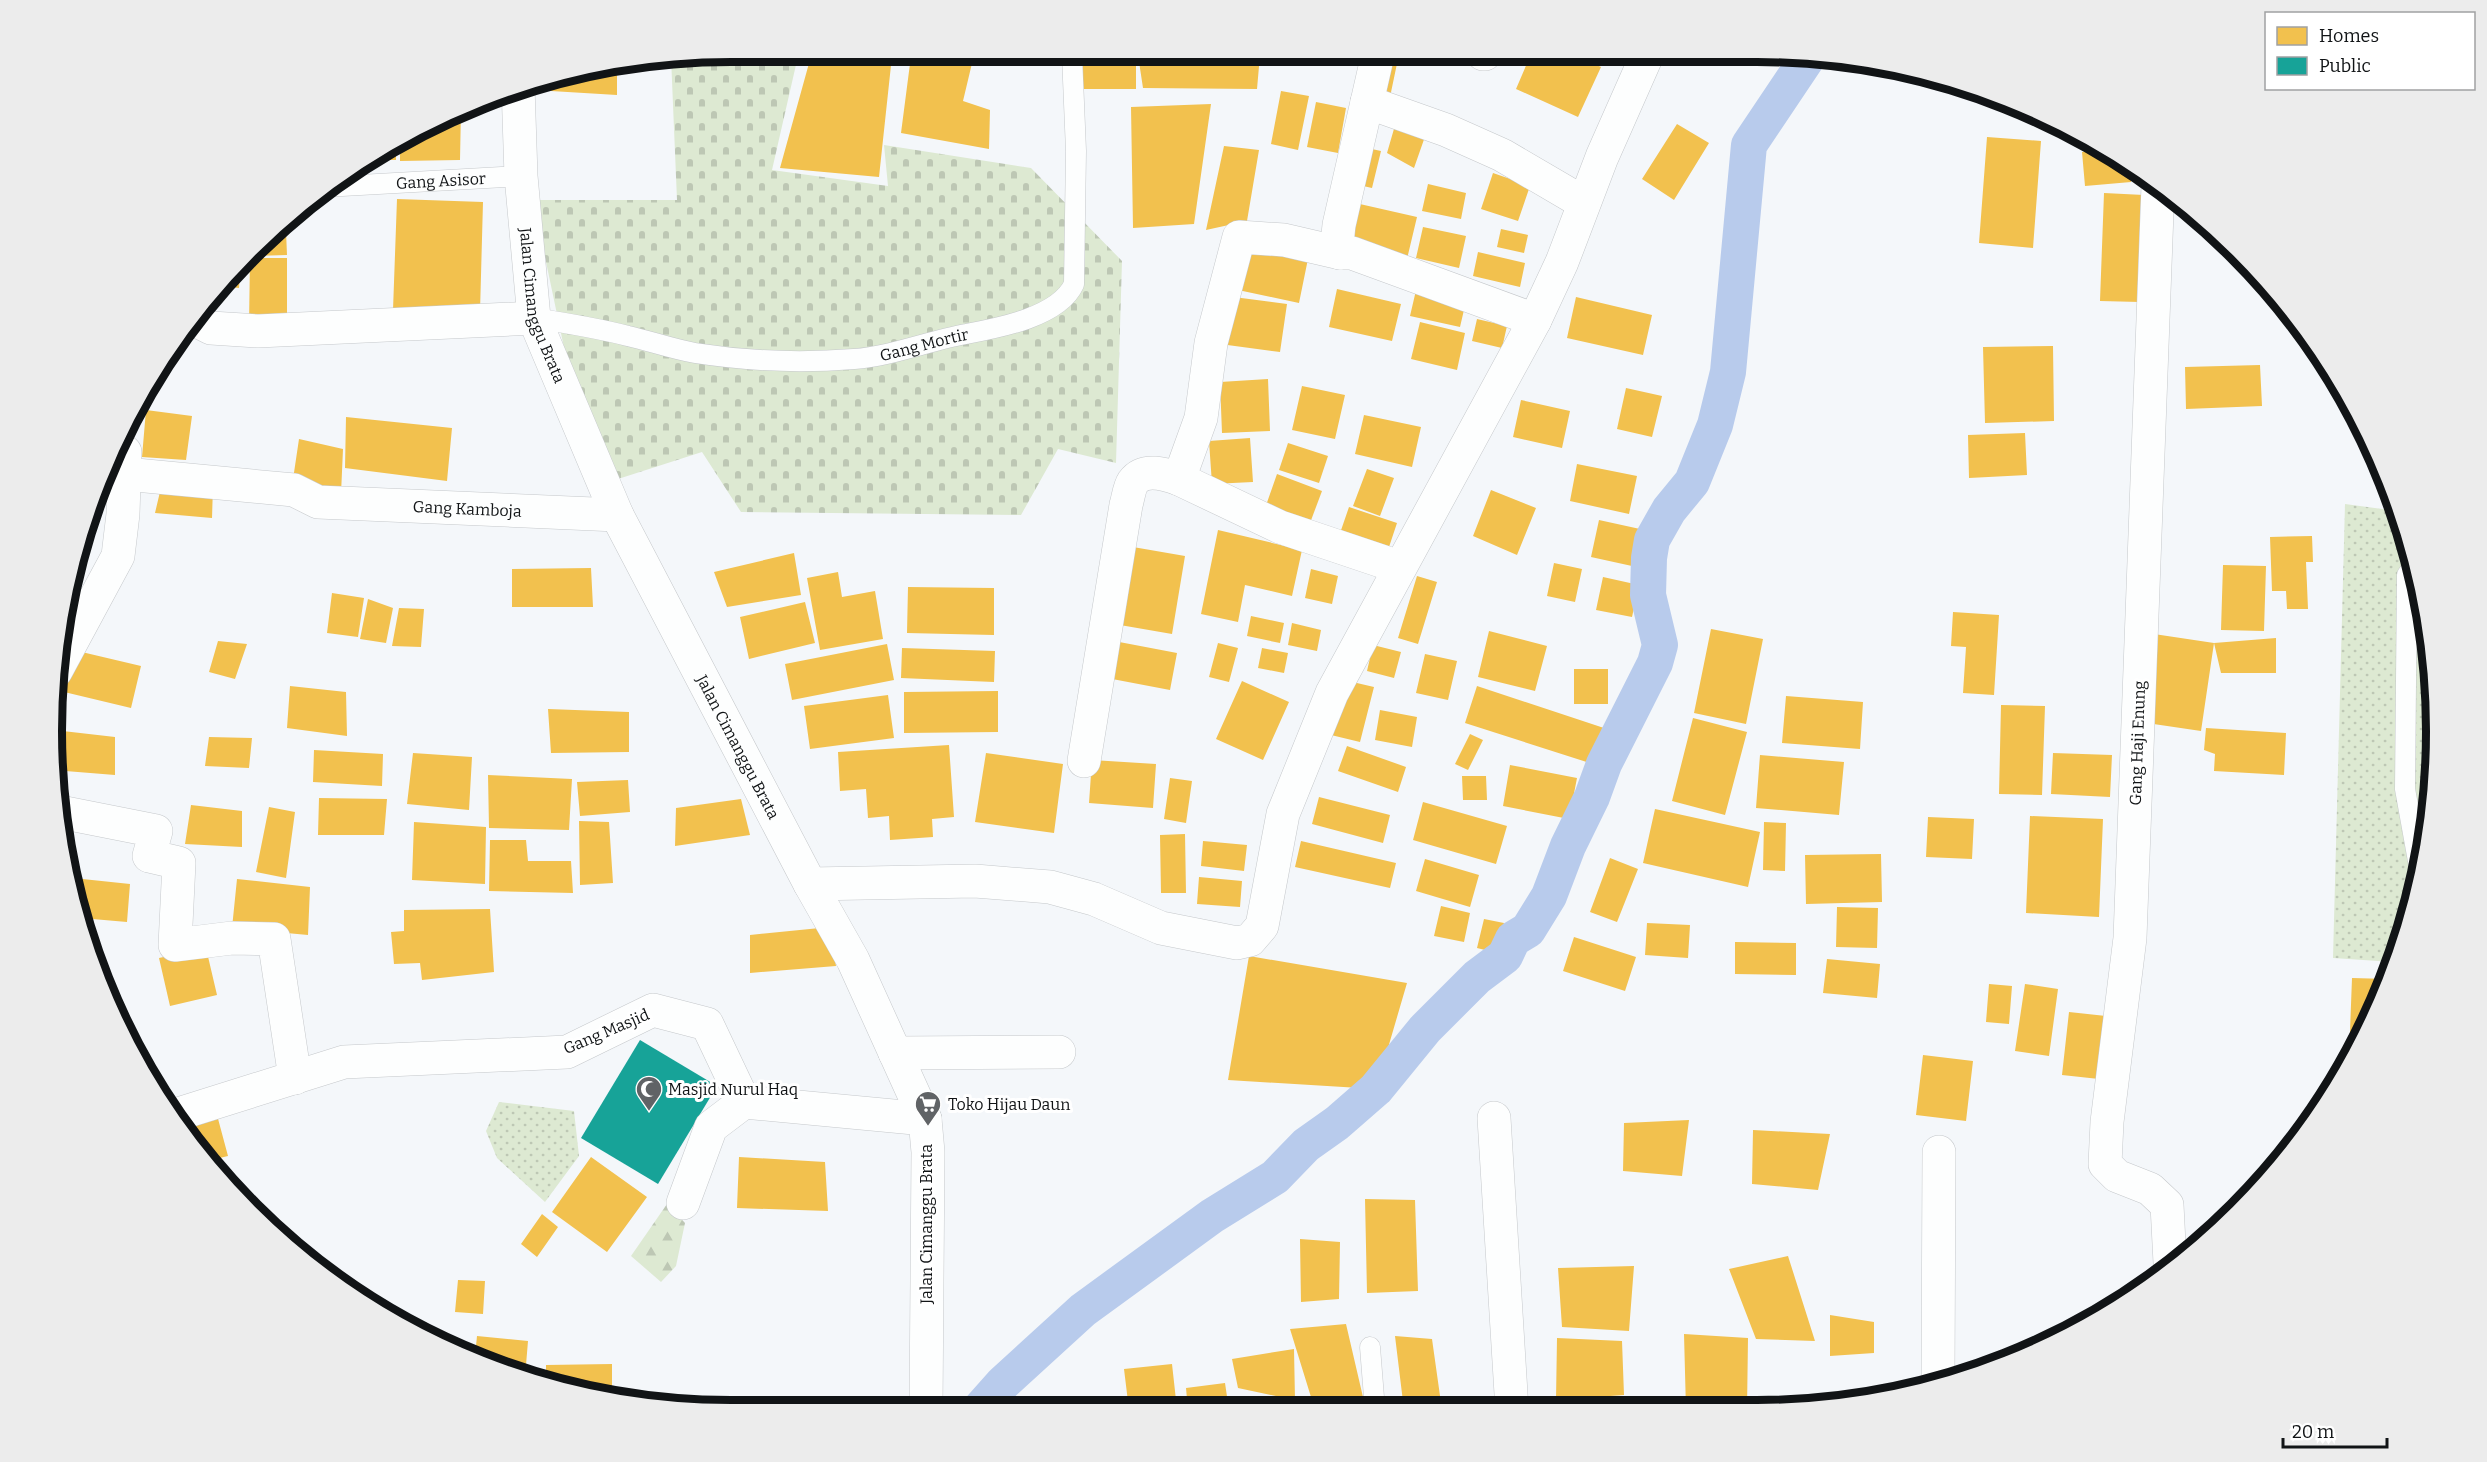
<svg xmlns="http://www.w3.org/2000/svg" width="2487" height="1462" viewBox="0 0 2487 1462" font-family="Bitter,serif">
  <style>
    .grass { fill: url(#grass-dots) }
    .forest { fill: url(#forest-firs) }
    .cemetery { fill: url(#cemetery-stones) }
    .homes { fill: #f2c14e }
    .public { fill: #17a398 }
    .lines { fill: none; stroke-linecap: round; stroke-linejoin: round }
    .canal { stroke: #b8cbec; stroke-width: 36 }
    .lane-casing { stroke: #c5c8cb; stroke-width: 21 }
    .street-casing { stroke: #c5c8cb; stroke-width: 34 }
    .secondary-casing { stroke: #c5c8cb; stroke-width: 34 }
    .lane { stroke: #fdfefe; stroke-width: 20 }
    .street { stroke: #fdfefe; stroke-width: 33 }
    .secondary { stroke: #fdfefe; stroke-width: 33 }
    .labels { text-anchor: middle; stroke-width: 6; stroke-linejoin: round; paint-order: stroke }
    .street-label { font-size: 16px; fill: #111416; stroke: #fff }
    .poi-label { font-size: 16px; fill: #111416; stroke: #fff; text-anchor: start }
    .rim { fill: none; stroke: #111416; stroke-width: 8 }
  </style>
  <defs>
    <pattern id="grass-dots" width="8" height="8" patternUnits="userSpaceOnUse" patternTransform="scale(1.5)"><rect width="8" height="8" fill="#dde9d2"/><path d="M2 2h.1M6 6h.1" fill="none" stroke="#bdc7b4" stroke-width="1.8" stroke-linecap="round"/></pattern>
    <pattern id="forest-firs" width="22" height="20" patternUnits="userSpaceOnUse" patternTransform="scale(1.5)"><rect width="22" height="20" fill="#dde9d2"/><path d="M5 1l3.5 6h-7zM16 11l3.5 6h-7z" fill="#bdc7b4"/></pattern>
    <pattern id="cemetery-stones" width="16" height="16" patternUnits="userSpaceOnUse" patternTransform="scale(1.5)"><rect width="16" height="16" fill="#dde9d2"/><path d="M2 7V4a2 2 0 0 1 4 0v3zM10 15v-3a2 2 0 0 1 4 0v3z" fill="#bdc7b4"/></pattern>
  </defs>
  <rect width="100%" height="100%" fill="#f4f7fa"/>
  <!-- grass -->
  <path class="grass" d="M2345,504L2397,511L2423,598L2436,731L2423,863L2393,962L2333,958Z
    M499,1102L574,1111L579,1156L545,1202L497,1158L486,1131Z"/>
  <!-- forest -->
  <path class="forest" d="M667,1204L685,1223L676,1266L661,1282L631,1256Z"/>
  <!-- cemetery -->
  <path class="cemetery" d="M798,56L772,170L888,186L884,145L1031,168L1122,261L1116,463L1058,449L1021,515L741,512L702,452L618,479L566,357L533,200H677L671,57Z"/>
  <!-- homes -->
  <path class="homes" d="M1571,53L1601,67L1578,117L1516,89L1531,54Z
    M1599,53H1635L1631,65Z
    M1386,54H1399L1390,97L1377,93Z
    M1079,55H1136V89H1080Z
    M1138,55H1260L1257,89L1143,88Z
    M811,56H892L879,177L780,168Z
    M911,56H961L973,59L963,101L990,110L989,149L901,133Z
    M640,57H659V60Z
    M612,64H617V95L551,91L550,78Z
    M1281,91L1309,96L1298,150L1271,144Z
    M1316,102L1346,108L1338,153L1307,147Z
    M1211,104L1194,224L1133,228L1131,107Z
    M461,109L460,160L400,161V140L430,121Z
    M1398,115L1428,128L1414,168L1387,153Z
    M1677,124L1709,143L1674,200L1642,179Z
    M1987,137L2041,141L2033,248L1979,243Z
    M396,143V160H368Z
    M1224,146L1259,150L1247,221L1206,230Z
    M1358,146L1381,151L1372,188L1350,183Z
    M2103,150L2130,164L2131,182L2085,186L2082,152Z
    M1493,173L1530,186L1518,221L1481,209Z
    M1428,184L1466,193L1461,219L1422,211Z
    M2104,193L2144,195L2140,302L2100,301Z
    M397,199L483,202L480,312L393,310Z
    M1351,202L1417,217L1407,259L1342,244Z
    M1423,227L1466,236L1459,268L1416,258Z
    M1501,229L1528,235L1524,253L1497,247Z
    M272,231H286L287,255L251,256V250Z
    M1244,242L1310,249L1299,303L1238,290Z
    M1478,252L1525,263L1520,287L1473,276Z
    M250,258H287V325H249Z
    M241,261L239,288L220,286L232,273Z
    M1417,286L1467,297L1460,327L1410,316Z
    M1337,289L1401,304L1392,341L1329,327Z
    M1226,296L1287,304L1280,352L1220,344Z
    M1576,297L1652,315L1643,355L1567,338Z
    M1477,319L1507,326L1502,348L1472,341Z
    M1420,322L1465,333L1457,370L1411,359Z
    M2053,346L2054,421L1985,423L1983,347Z
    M2260,365L2262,406L2186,409L2185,367Z
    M1268,379L1270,431L1222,433L1220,382Z
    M1302,386L1345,395L1335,439L1292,430Z
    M1626,388L1662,396L1652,437L1617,429Z
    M1521,400L1570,411L1562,448L1513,437Z
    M146,410L192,416L186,460L142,457Z
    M1364,415L1421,427L1412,467L1355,454Z
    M346,417L452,428L447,481L345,468Z
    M2025,433L2027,475L1969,478L1968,435Z
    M1250,438L1253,482L1212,484L1209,441Z
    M299,439L343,449L341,494L292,486Z
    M1288,443L1328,456L1319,483L1279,470Z
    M1577,464L1637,476L1629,514L1570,501Z
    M1367,469L1394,478L1380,516L1353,506Z
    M1277,474L1322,491L1307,531L1263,514Z
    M163,479L213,486L212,518L155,513Z
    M1491,490L1536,508L1517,555L1473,536Z
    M1349,507L1397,523L1386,556L1338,539Z
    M1599,520L1640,529L1632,566L1591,557Z
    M1218,530L1302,550L1292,596L1245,585L1238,622L1201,614Z
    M2312,536L2313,562H2306L2308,609H2287L2286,591H2272L2270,537Z
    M1133,547L1185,556L1172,634L1120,625Z
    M794,553L801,595L727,607L714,572Z
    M1554,563L1582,569L1575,602L1547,596Z
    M2223,565L2266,566L2264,631L2221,630Z
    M591,568L593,607H512V569Z
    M1311,569L1338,576L1332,604L1305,598Z
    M838,572L842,597L875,591L883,639L820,650L807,578Z
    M1417,576L1437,582L1418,644L1398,638Z
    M1603,577L1639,585L1632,617L1596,610Z
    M68,586L79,588L71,627L60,625Z
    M908,587L994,588V635L907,633Z
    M332,593L364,598L358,637L327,633Z
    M368,599L393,608L386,643L360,639Z
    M805,602L815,643L749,659L740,617Z
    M399,608L424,609L421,647L392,646Z
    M1953,612L1999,615L1994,695L1963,693L1966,647L1951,646Z
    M1251,616L1284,623L1280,643L1247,636Z
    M1292,623L1321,630L1317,651L1288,645Z
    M1711,629L1763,639L1746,724L1694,713Z
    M1489,631L1547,646L1535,691L1478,677Z
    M2154,634L2214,643L2201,731L2140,722Z
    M2276,638V673H2221L2214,643Z
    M218,641L247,644L235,679L209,672Z
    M1114,641L1177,653L1170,690L1107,678Z
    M1218,643L1238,648L1229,682L1209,677Z
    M887,644L894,680L792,700L785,664Z
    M1373,645L1401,652L1394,678L1367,671Z
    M902,648L995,651L994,682L901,678Z
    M1262,648L1288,653L1284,673L1258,668Z
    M69,649L141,666L131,708L60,691Z
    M1425,654L1457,661L1448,700L1416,693Z
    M1574,669H1608V704H1574Z
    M1344,680L1374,687L1360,742L1331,735Z
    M1242,681L1289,702L1263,760L1216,739Z
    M290,686L346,692L347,736L287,728Z
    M1477,686L1607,729L1596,765L1465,723Z
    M998,691V732L904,733V692Z
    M888,695L894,738L810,749L804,706Z
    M1786,696L1863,702L1860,749L1782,743Z
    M2001,705L2045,706L2042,795L1999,794Z
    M548,709L629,712V752L551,753Z
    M1380,710L1417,717L1412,747L1375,740Z
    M1693,718L1747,732L1725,815L1672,801Z
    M2206,728L2286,733L2284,775L2214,771L2215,754L2204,750Z
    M54,730L115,737V775L53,770Z
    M1470,734L1483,740L1468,770L1455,764Z
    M209,737L252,738L249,768L205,766Z
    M949,745L954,817L932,819L933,837L890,840L889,816L868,818L866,789L840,791L838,752Z
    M1347,746L1406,767L1398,792L1338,771Z
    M314,750L383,754L382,786L313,782Z
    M413,753L472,757L469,810L407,804Z
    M986,753L1063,764L1054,833L975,822Z
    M2053,753L2112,755L2110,797L2051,794Z
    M1760,755L1844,762L1839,815L1756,808Z
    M1092,760L1156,764L1153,808L1089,803Z
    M1510,765L1577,778L1569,819L1503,806Z
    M488,775L572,779L569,830L489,828Z
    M1462,776H1486L1487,800H1463Z
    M1170,778L1192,781L1186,823L1164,819Z
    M628,780L630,812L580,816L577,782Z
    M1319,797L1390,815L1383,843L1312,824Z
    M319,798L387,799L384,835H318Z
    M741,799L750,835L675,846L676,808Z
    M1423,802L1507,826L1496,864L1413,840Z
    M191,805L242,811V847L185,844Z
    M269,807L295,812L286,878L256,872Z
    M1655,809L1760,832L1748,887L1643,863Z
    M2030,816L2103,819L2099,917L2026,913Z
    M1928,817L1974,819L1972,859L1926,857Z
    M579,821L609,822L613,883L580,885Z
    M414,822L486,827L485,884L412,880Z
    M1764,822L1786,823L1785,871L1763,870Z
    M1185,834L1186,893H1161L1160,835Z
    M490,840H526L528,861H571L573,893L489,891Z
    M1203,841L1247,845L1244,871L1201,866Z
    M1301,841L1396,863L1390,888L1295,867Z
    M1881,854L1882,902L1806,904L1805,855Z
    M1610,858L1638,869L1617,922L1590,912Z
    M1425,859L1479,875L1470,907L1416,891Z
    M1199,877L1242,881L1240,907L1197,904Z
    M73,878L130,884L127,922L81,918Z
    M237,879L310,887L308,935L232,928Z
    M1441,906L1470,913L1464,942L1434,936Z
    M1837,907L1878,908L1877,948L1836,947Z
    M490,909L494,972L422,980L420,963L394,964L391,932L404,931V910Z
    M1484,919L1504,923L1497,953L1477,948Z
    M1647,923L1690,925L1688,958L1645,955Z
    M830,927L836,966L750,973V935Z
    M1574,937L1636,957L1625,991L1563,971Z
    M1735,942L1796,943V975L1735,974Z
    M206,948L217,995L170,1006L159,958Z
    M1249,956L1407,983L1376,1089L1228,1080Z
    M1827,959L1880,964L1877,998L1823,993Z
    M2352,978L2388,979L2384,991L2349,1058Z
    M1989,984L2012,986L2009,1024L1986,1022Z
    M2025,984L2058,989L2049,1056L2015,1051Z
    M2069,1012L2106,1016L2099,1079L2062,1075Z
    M1923,1055L1973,1061L1966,1121L1916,1115Z
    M217,1115L228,1156L207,1161L192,1145L178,1125Z
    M1689,1120L1682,1176L1623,1171L1624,1123Z
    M1753,1130L1830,1134L1818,1190L1752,1184Z
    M591,1157L647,1197L607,1252L552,1212Z
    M739,1157L825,1162L828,1211L737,1208Z
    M1365,1199L1415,1200L1418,1291L1367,1293Z
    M542,1214L558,1227L537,1257L521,1244Z
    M1300,1239L1340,1242L1339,1299L1301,1302Z
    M1788,1256L1815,1341L1756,1339L1729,1269Z
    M307,1261L328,1266L329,1277Z
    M1634,1266L1629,1331L1562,1327L1558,1268Z
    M458,1280L485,1281L483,1314L455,1312Z
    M1830,1315L1874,1322V1353L1830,1356Z
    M1346,1324L1366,1410H1315L1290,1329Z
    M1684,1334L1748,1338L1747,1410H1686Z
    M477,1336L528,1341L525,1377L512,1375L475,1356Z
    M1395,1336L1432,1339L1442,1410H1404Z
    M1557,1338L1622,1341L1624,1395L1556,1400Z
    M1294,1349L1295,1400L1238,1388L1232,1359Z
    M612,1364V1395L546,1381V1365Z
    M1172,1364L1177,1409L1129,1410L1124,1369Z
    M1225,1383L1229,1410H1188L1186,1388Z
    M1295,1400L1296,1410H1239L1238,1405Z"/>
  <!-- public -->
  <path class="public" d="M640,1040L717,1086L658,1184L581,1138Z"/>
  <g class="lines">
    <!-- canal -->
    <path class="canal" d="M979,1410L1003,1383L1083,1310L1212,1216L1275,1177L1306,1145L1337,1123L1376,1089L1425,1029L1477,977L1505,956L1513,939L1528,930L1549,896L1568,846L1592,797L1604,764L1655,663L1660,645L1648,595L1649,558L1652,540L1669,510L1692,482L1715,425L1728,372L1749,145L1810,54"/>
    <!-- lane casing -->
    <g class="lane-casing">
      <g id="lane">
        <path id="s1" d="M324,187L521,176"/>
        <path id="s2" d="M534,318C566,323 597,328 628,336C650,341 672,349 695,353C746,361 803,363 854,359C892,356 928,341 966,334C998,328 1059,317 1074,284L1076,151L1072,55"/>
        <path d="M2413,566L2407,575L2405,789L2420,872"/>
        <path d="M1370,1347L1375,1410"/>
      </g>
    </g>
    <!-- street casing -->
    <g class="street-casing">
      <g id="street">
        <path d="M1378,54L1339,225L1337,244L1340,253H1352L1535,320"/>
        <path d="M1483,54H1485"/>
        <path d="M1367,102L1446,130L1502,155L1584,203"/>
        <path d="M2158,185L2130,938L2107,1122L2105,1164L2117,1176L2150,1189L2167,1205L2170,1263"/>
        <path d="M193,319L211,328L258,331L534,318"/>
        <path id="s3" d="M125,474L294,490L318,502L617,515"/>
        <path d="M1179,479L1280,527L1399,567"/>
        <path d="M56,671L118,556L123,514L125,452L114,450"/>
        <path d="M1084,761L1126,505C1128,499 1129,488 1133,482C1144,467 1165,474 1179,479L1201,418L1211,343L1239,237L1284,240L1340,253"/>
        <path d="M60,812L156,831L149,856L179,863L175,945L232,938L274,939L295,1078"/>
        <path d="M810,884L975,881L1050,887L1094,899L1161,928L1237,943L1250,940L1262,926L1283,814L1332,693L1535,320L1562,262L1602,157L1648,53"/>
        <path d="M895,1053L1059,1052"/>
        <path d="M744,1102L925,1119"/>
        <path d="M172,1116L344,1062L567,1052L653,1010L707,1024L744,1102"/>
        <path d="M1494,1118L1512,1410"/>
        <path d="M683,1203L711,1127L744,1102"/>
        <path d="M1938,1382L1939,1152"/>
      </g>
    </g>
    <!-- secondary casing -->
    <g class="secondary-casing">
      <g id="secondary">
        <path id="s4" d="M518,86L521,176L534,318L617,515L810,884L853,960L925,1119L928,1152L926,1410"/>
      </g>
    </g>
    <!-- lane -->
    <use href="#lane" class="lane"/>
    <!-- street -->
    <use href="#street" class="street"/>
    <!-- secondary -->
    <use href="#secondary" class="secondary"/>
  </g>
  <!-- icons -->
  <defs>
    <g id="mosque-pin" transform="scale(1.35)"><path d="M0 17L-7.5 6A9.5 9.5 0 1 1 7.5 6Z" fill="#606366" stroke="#fff"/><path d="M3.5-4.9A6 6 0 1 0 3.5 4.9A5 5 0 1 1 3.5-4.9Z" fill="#fff"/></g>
    <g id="supermarket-pin" transform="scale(1.35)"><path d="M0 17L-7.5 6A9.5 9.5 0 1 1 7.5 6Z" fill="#606366" stroke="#fff"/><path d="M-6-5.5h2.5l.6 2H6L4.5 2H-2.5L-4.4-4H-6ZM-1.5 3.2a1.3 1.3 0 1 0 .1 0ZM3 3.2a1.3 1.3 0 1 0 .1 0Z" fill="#fff"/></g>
  </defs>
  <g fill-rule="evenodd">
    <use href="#mosque-pin" x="649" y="1089"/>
    <use href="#supermarket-pin" x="928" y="1104"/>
  </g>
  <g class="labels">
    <!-- street labels -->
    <g class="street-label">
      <text dy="6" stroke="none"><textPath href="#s1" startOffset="117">Gang Asisor</textPath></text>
      <text dy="6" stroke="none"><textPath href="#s4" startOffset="222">Jalan Cimanggu Brata</textPath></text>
      <text dy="6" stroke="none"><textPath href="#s2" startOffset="396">Gang Mortir</textPath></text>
      <text dy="6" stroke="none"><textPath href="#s3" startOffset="346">Gang Kamboja</textPath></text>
      <text transform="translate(2137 743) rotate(-88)" y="6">Gang Haji Enung</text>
      <text dy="6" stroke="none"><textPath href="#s4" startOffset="708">Jalan Cimanggu Brata</textPath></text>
      <text transform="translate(606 1031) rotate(-23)" y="6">Gang Masjid</text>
      <text transform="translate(926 1224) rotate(-90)" y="6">Jalan Cimanggu Brata</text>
    </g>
    <!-- poi labels -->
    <g class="poi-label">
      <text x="668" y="1095">Masjid Nurul Haq</text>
      <text x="948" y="1110">Toko Hijau Daun</text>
    </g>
  </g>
  <!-- crop -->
  <path d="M0 0H2487V1462H0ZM731 62H1757A669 669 0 0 1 2426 731V731A669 669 0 0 1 1757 1400H731A669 669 0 0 1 62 731V731A669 669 0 0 1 731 62Z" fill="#ececec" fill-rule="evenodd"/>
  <path class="rim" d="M731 62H1757A669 669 0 0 1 2426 731V731A669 669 0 0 1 1757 1400H731A669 669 0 0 1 62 731V731A669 669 0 0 1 731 62Z"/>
  <!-- legend -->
  <rect x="2265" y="12" width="210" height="78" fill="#ffffff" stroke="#a0a1a2" stroke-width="1.5"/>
  <rect x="2277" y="27" width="30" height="18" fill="#f2c14e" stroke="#a0a1a2" stroke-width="1.5"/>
  <text x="2319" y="42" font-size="18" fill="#111416">Homes</text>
  <rect x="2277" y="57" width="30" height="18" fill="#17a398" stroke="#a0a1a2" stroke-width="1.5"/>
  <text x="2319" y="72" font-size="18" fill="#111416">Public</text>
  <!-- scale -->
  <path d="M2283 1438v9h104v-9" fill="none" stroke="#111416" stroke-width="3"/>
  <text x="2292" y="1438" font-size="18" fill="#111416" stroke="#ffffff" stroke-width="4.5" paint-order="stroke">20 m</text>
</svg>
